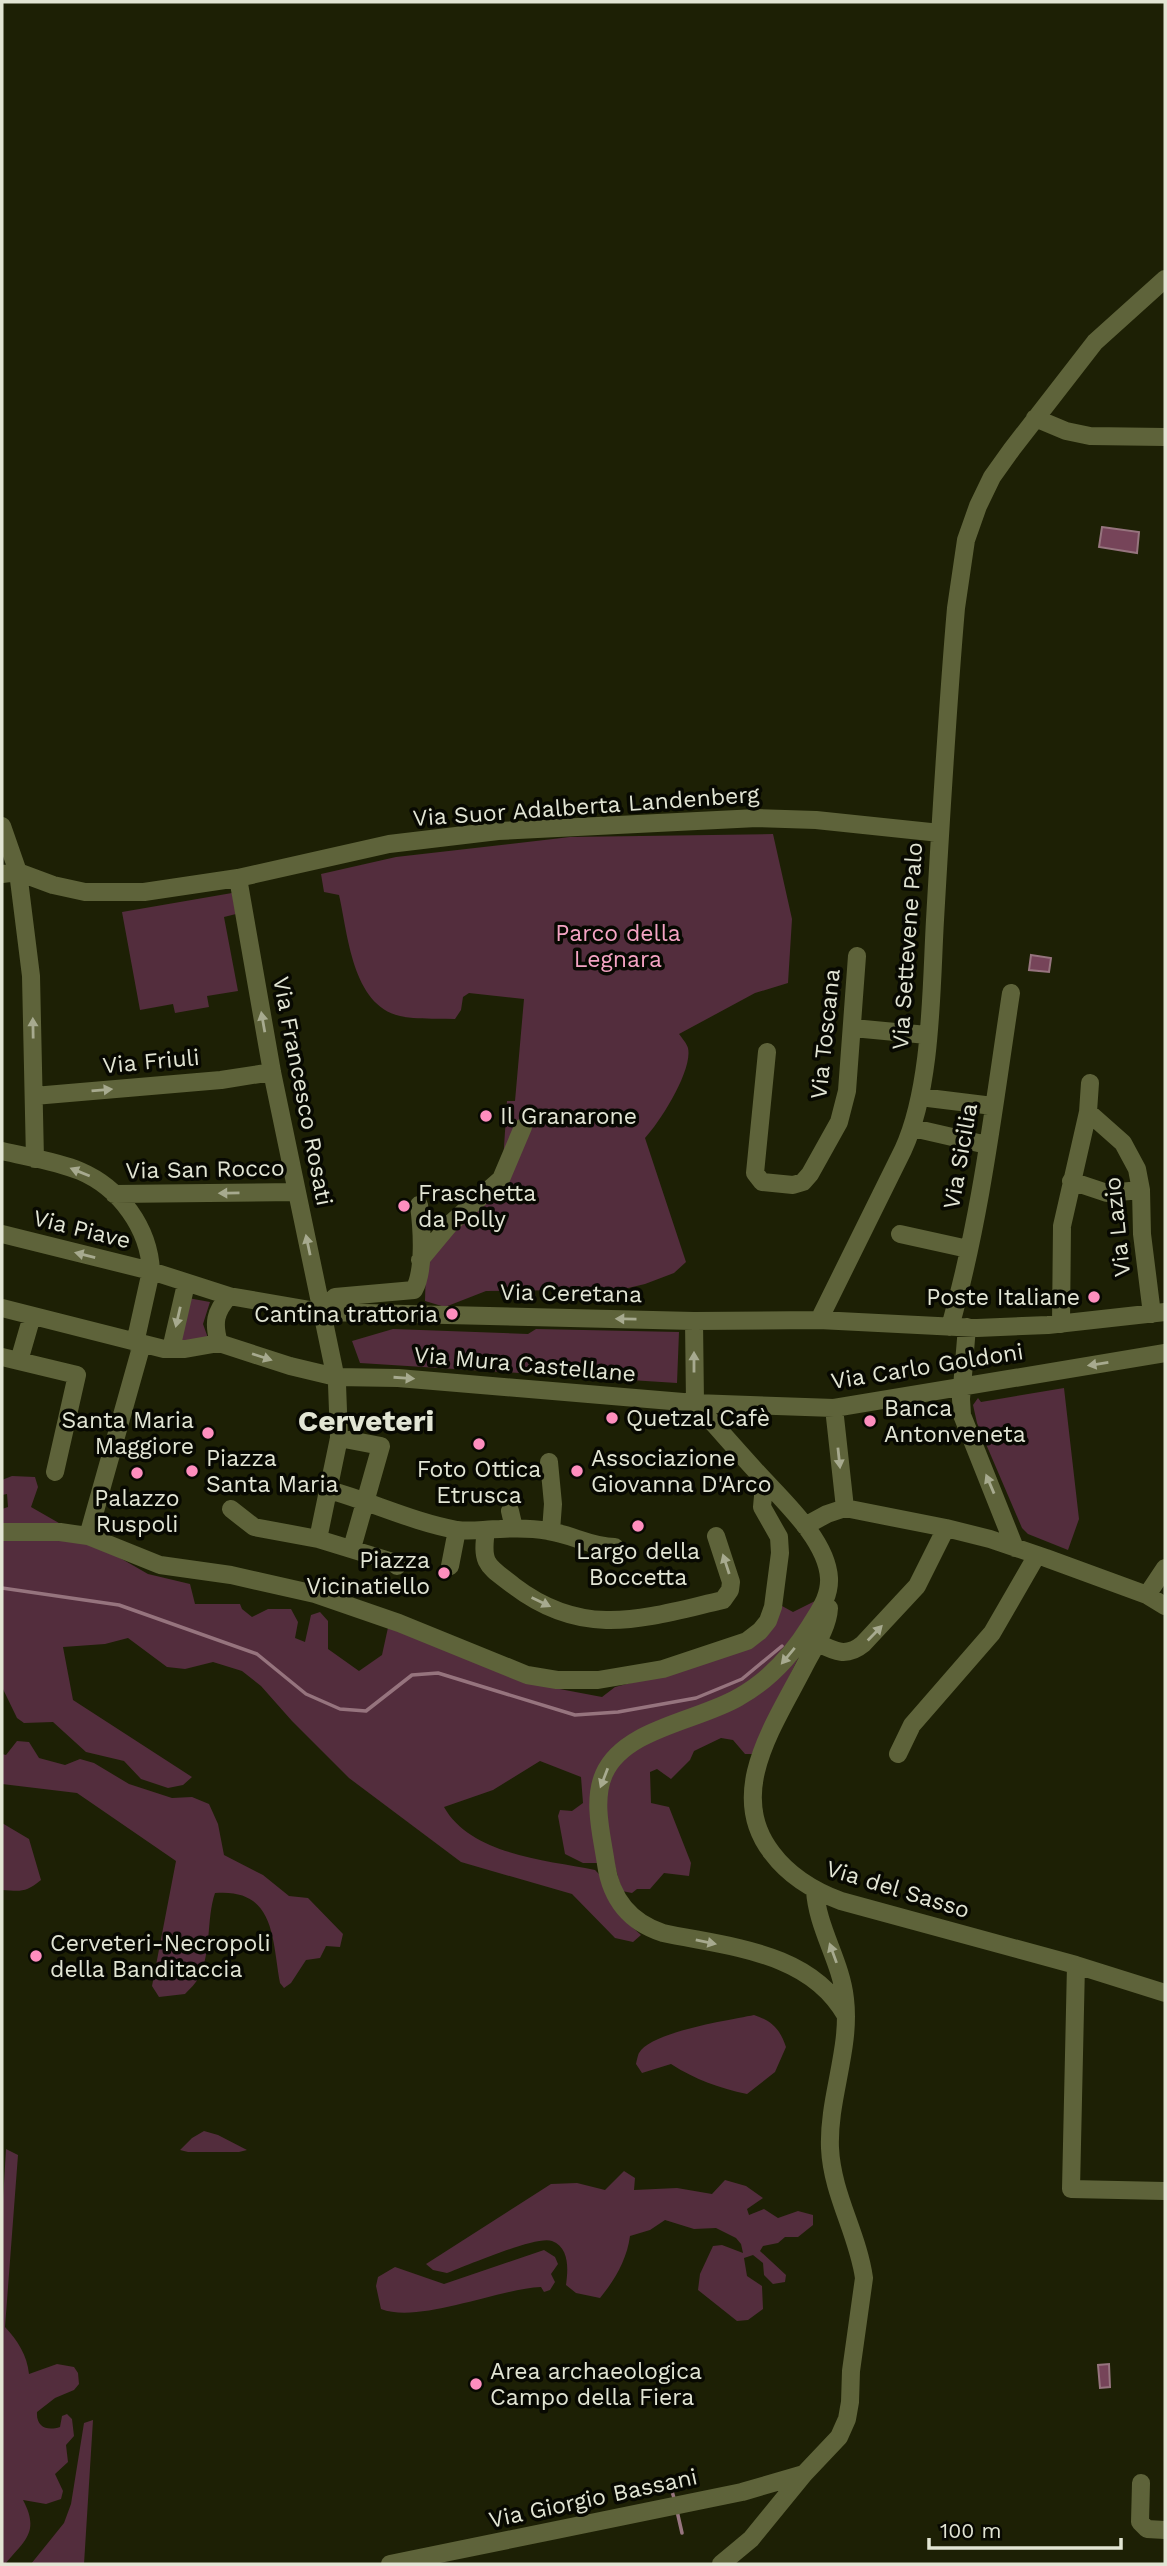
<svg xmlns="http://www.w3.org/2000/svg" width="1167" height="2566" viewBox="0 0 1167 2566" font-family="'Work Sans',sans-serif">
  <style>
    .green { fill: #532d3d }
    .water { fill: #764459; stroke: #96747e; stroke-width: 2 }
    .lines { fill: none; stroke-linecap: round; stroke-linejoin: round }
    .stream { stroke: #96747e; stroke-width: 3.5 }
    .minor { stroke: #5e633a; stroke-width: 18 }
    .oneway { fill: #a7aa8f }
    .poi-dot { fill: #fe8ebe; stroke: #080902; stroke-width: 2.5 }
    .labels { text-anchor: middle; stroke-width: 7; stroke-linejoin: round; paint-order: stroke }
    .street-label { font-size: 23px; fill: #e2e5d4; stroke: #080902 }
    .park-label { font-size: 23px; fill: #f5a4c4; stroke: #080902 }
    .poi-label { font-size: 23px; fill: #e2e5d4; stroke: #080902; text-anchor: start }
    .district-label { font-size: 30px; font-weight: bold; fill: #e2e5d4; stroke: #080902 }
  </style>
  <rect width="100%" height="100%" fill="#1d2005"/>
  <!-- green -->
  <path class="green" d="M773,834L792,919L788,983L755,993L679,1034C682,1038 687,1044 688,1048C693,1070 660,1122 645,1138L686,1262L674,1273L645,1284L603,1294L572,1290L486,1291L445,1307L425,1301L426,1264L503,1162L507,1101H515L524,999L469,993L463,997L461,1010L455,1019C437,1018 417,1020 400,1016C352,1005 348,934 339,895L324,892L321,874L396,857L570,837Z
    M232,893L236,914L224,917L238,991L207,996L209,1007L175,1013L173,1004L140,1010L122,912Z
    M188,1298L210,1302L203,1324L208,1338L178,1345Z
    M393,1329L528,1334L536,1329L679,1332L677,1383L360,1363L352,1341Z
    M1064,1388L1079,1519L1068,1550L1028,1534L1022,1528L977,1423L973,1405L978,1398L981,1402Z
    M12,1476L35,1477L38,1487L31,1507L148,1574L190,1584L195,1604H240L242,1609L252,1617L268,1609H291L298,1622L295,1638L305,1642L311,1615L320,1612L328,1621V1649L359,1671L382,1655L389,1623L549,1687L602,1697L615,1687L689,1668L735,1649L782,1606L793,1612L817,1600L818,1617L752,1754H745L733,1740L721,1738L694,1751L690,1760L671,1779L657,1769L650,1772L651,1803L669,1807L691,1863L689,1876L664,1873L650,1889H637L632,1893L622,1891L615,1866L599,1863H583L565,1854L558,1816L560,1810L572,1811L583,1803L581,1777L540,1761L493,1790L444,1807C471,1855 546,1860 595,1870L602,1877L621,1917L641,1935L633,1942L615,1938L572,1894L461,1862L349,1778L292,1721L261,1686L242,1671L213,1662L185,1669L167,1667L128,1638L105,1644L63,1647L73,1700L192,1777L183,1785L168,1788L141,1779L124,1761L86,1752L53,1722L24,1723L17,1718L2,1687V1509L8,1507L7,1494L2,1495V1480Z
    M17,1741L29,1742L39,1758L65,1765L80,1759L94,1763L129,1784L172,1798L192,1797L209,1804L218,1824L224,1855L263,1875L289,1896L308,1898L343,1934L340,1947L326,1946L320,1958L306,1960L291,1983L284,1988L280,1983C272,1938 275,1888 215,1893C206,1920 212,1951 199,1977C196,1983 190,1989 185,1994L159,1997L152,1986L176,1861L77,1793L2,1784V1754L6,1755Z
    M2,1823L29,1839L41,1880C25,1893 21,1891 2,1890Z
    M754,2015C772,2021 780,2029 786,2047L775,2072L747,2094C719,2088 696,2080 671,2064L642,2073L636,2064C636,2064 638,2054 639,2053C650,2032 730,2020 754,2015Z
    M204,2131L218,2135L247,2150L239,2152H188L180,2150L192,2138Z
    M6,2149L18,2155L5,2327C18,2341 27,2355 29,2374L57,2364L74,2367L78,2373L79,2384L74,2390L55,2398L37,2412C36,2428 48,2431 60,2427L62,2416L67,2414L72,2419L74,2436L66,2445L68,2462L55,2474L63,2491L61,2499L46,2504L23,2500C40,2532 25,2540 5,2564H2V2217Z
    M624,2171L635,2178L634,2190L677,2188L712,2194L725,2180L746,2186L763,2198L747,2209L749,2215L764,2209L778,2218L798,2211L813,2215V2225L798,2237H785L778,2243L763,2246L760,2251L786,2275L785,2282L773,2284L764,2275L763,2263L753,2255L744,2258L747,2276L762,2286L763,2309L748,2320L737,2321L698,2290L700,2274L713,2246L722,2245L743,2253L741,2244L736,2238L716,2228L694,2229L665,2220L650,2230L630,2236C627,2259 615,2280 600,2298L576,2293L566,2285C568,2270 570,2248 552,2241C537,2235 466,2266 447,2273L433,2270L426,2264L551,2184L577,2183L605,2190Z
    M544,2250L555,2257L558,2264L551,2274L555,2282L550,2290L544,2292L541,2287C498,2289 419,2324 381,2309L376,2286L378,2277L395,2267L444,2284Z
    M93,2420L84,2564H31L64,2523L71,2504L84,2423Z"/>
  <!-- water -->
  <path class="water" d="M1102,527L1139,532L1137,553L1099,547Z
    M1031,955L1051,958L1049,972L1029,970Z
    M1109,2364L1110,2387L1100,2388L1098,2365Z"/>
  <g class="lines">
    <!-- stream -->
    <path class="stream" d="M2,1588L119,1605L257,1654L306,1694L340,1709L366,1711L412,1675L438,1673L575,1715L618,1712L696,1698L742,1679L782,1646
      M671,2488L674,2498
      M677,2511L682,2533"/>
    <!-- minor -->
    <path class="minor" d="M1035,418L1066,431L1090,436L1165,437
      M2,826L18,872L31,976L35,1159
      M2,874L18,872L53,885L85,892H144L238,878L389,844L498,831L757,818L816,820L940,833
      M238,878L272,1072L337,1384L339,1438L318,1539
      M853,1028L927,1035
      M767,1052L755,1173L762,1182L793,1185L803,1182L810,1174L839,1122L847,1091L857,956
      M34,1096L221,1080L272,1072
      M920,1097L993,1106
      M1088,1112L1123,1143L1137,1169L1141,1190L1142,1234L1152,1314
      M913,1128L987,1145
      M2,1151C27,1157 56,1161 80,1171C120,1188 149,1228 151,1271L229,1296L322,1312L694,1321L819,1320L977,1328L1048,1325L1165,1312
      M1071,1181L1107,1193L1141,1190
      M114,1194L297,1192
      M2,1234L151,1271L135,1343
      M900,1234L968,1249
      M420,1260L450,1224L501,1179L523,1127
      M2,1308L164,1349H185L219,1343L290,1366L336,1377L398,1378L695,1403L834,1408L1165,1353
      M322,1312L335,1297L414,1290C425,1270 422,1228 419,1205
      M819,1320L903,1150C932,1087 931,990 935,920C941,816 947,712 956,608L966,540L978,506L992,477L1012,449L1095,342L1165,279
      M694,1321L695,1403
      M1061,1324L1062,1226L1088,1112L1090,1083
      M950,1327C981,1218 994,1104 1011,993
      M967,1327L961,1399L962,1415L1015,1548
      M219,1343C213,1323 215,1312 229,1296
      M171,1349L186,1284
      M2,1357L77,1375L55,1472
      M19,1361L32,1316
      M695,1403C715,1425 735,1448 755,1470C780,1498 827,1539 829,1578C830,1597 819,1611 810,1626C792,1655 769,1680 739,1697C699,1721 624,1728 604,1774C592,1801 602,1836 606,1864C611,1898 629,1922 663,1933C728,1947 810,1951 846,2016
      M834,1408L845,1508
      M339,1438L381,1446L352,1548
      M549,1462L553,1504L551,1531
      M329,1490C372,1502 413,1522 457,1530C472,1532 485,1529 500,1529C516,1528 532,1528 548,1531C571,1534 591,1547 615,1547
      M231,1509L254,1527L318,1539L393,1562L397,1566
      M510,1511L514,1528
      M805,1526L827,1514L845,1508L946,1528L990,1539L1046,1558L1147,1595L1165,1606
      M486,1530C481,1565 487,1565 514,1586C585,1640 645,1618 723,1600L730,1590L731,1582L716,1536
      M2,1532H60L88,1536L160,1565L231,1575L315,1594L399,1623L527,1675L557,1680H598L663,1669L747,1641L760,1631L768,1621L773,1607L780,1553L779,1537L762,1507L763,1496L769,1486
      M88,1536L142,1344
      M450,1566L457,1530
      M1147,1595L1165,1568
      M829,1608C828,1628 813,1649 804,1667C775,1724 725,1793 772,1853C790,1877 814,1891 841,1901L1076,1965L1165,1993
      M816,1642C834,1651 846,1658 863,1644L917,1586L946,1528
      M898,1754L912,1725L992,1633L1037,1555
      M1076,1965L1071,2189L1165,2191
      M1141,2483L1140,2522L1147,2529L1165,2530
      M390,2564L742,2492L804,2474
      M721,2564L751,2539L804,2474L839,2437L847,2419L850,2402L851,2371L864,2278C858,2234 832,2194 830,2148C828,2098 851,2049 845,1999C841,1961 817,1928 815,1890"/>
  </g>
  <!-- one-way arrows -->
  <defs><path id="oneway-solid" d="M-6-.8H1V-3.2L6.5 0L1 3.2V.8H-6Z" transform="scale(1.75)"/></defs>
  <g class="oneway">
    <use href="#oneway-solid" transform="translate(263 1022) rotate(-100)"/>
    <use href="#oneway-solid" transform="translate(33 1028) rotate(-91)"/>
    <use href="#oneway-solid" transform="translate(102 1090) rotate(-5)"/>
    <use href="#oneway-solid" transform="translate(80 1172) rotate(-158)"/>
    <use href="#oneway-solid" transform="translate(229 1193) rotate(179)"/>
    <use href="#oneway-solid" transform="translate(308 1245) rotate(-102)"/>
    <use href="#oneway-solid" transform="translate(85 1255) rotate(-166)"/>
    <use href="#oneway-solid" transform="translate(178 1317) rotate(103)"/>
    <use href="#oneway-solid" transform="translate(626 1319) rotate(-179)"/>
    <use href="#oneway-solid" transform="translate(262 1357) rotate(18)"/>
    <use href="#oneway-solid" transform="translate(694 1362) rotate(-90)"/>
    <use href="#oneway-solid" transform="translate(1098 1364) rotate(171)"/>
    <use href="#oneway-solid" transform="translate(404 1378) rotate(4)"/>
    <use href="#oneway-solid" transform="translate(839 1458) rotate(84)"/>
    <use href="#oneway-solid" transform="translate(990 1484) rotate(-113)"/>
    <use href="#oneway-solid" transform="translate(726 1564) rotate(-108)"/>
    <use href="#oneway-solid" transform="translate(541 1602) rotate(26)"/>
    <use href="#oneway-solid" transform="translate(875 1633) rotate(-46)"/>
    <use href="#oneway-solid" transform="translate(788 1656) rotate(130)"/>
    <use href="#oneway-solid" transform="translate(604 1778) rotate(111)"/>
    <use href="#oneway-solid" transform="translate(706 1942) rotate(12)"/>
    <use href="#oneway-solid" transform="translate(833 1953) rotate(-110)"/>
  </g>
  <!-- markers -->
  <g class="poi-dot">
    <circle cx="486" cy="1116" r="7"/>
    <circle cx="404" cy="1206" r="7"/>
    <circle cx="1094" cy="1297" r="7"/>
    <circle cx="452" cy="1314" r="7"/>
    <circle cx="612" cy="1418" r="7"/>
    <circle cx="870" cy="1421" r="7"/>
    <circle cx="208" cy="1433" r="7"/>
    <circle cx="479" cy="1444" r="7"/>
    <circle cx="192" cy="1471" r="7"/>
    <circle cx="577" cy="1471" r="7"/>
    <circle cx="137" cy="1473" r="7"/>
    <circle cx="638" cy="1526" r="7"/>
    <circle cx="444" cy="1573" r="7"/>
    <circle cx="36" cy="1956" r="7"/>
    <circle cx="476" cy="2384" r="7"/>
  </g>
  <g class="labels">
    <!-- street labels -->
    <g class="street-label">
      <text transform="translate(586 806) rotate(-4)" y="8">Via Suor Adalberta Landenberg</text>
      <text transform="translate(907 946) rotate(-86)" y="8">Via Settevene Palo</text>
      <text transform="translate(825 1034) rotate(-84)" y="8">Via Toscana</text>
      <text transform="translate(151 1061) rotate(-5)" y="8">Via Friuli</text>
      <text transform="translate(303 1091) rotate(79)" y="8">Via Francesco Rosati</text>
      <text transform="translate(960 1156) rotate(-80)" y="8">Via Sicilia</text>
      <text transform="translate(205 1169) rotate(-1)" y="8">Via San Rocco</text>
      <text transform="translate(1117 1227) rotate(-96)" y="8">Via Lazio</text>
      <text transform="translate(82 1229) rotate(14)" y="8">Via Piave</text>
      <text transform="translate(571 1293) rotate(1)" y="8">Via Ceretana</text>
      <text transform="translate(525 1364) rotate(5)" y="8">Via Mura Castellane</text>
      <text transform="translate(927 1366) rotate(-9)" y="8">Via Carlo Goldoni</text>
      <text transform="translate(898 1889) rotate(17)" y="8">Via del Sasso</text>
      <text transform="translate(593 2498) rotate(-12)" y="8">Via Giorgio Bassani</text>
    </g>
    <!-- park labels -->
    <g class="park-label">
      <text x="618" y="941">Parco della<tspan x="618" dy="26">Legnara</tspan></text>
    </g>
    <!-- poi labels -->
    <g class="poi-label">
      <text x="500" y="1124">Il Granarone</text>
      <text x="418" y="1201">Fraschetta<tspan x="418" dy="26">da Polly</tspan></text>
      <text x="1080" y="1305" text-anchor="end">Poste Italiane</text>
      <text x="438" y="1322" text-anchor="end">Cantina trattoria</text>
      <text x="884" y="1416">Banca<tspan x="884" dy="26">Antonveneta</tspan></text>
      <text x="626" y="1426">Quetzal Cafè</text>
      <text x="194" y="1428" text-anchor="end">Santa Maria<tspan x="194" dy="26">Maggiore</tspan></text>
      <text x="206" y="1466">Piazza<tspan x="206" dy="26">Santa Maria</tspan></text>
      <text x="591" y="1466">Associazione<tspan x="591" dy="26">Giovanna D'Arco</tspan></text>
      <text x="479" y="1477" text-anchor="middle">Foto Ottica<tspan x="479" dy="26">Etrusca</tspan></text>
      <text x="137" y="1506" text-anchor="middle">Palazzo<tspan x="137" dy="26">Ruspoli</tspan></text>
      <text x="638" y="1559" text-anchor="middle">Largo della<tspan x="638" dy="26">Boccetta</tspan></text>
      <text x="430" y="1568" text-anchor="end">Piazza<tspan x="430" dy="26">Vicinatiello</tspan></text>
      <text x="50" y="1951">Cerveteri-Necropoli<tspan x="50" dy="26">della Banditaccia</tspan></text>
      <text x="490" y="2379">Area archaeologica<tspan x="490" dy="26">Campo della Fiera</tspan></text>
    </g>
    <!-- district labels -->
    <g class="district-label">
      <text x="366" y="1431">Cerveteri</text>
    </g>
  </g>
  <!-- border -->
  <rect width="1167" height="2566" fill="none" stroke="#e2e5d4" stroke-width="7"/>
  <!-- scale -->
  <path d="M929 2538v10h192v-10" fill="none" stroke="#e2e5d4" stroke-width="3.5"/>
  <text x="940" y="2538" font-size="21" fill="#e2e5d4" stroke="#080902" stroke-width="5" paint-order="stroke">100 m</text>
</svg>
